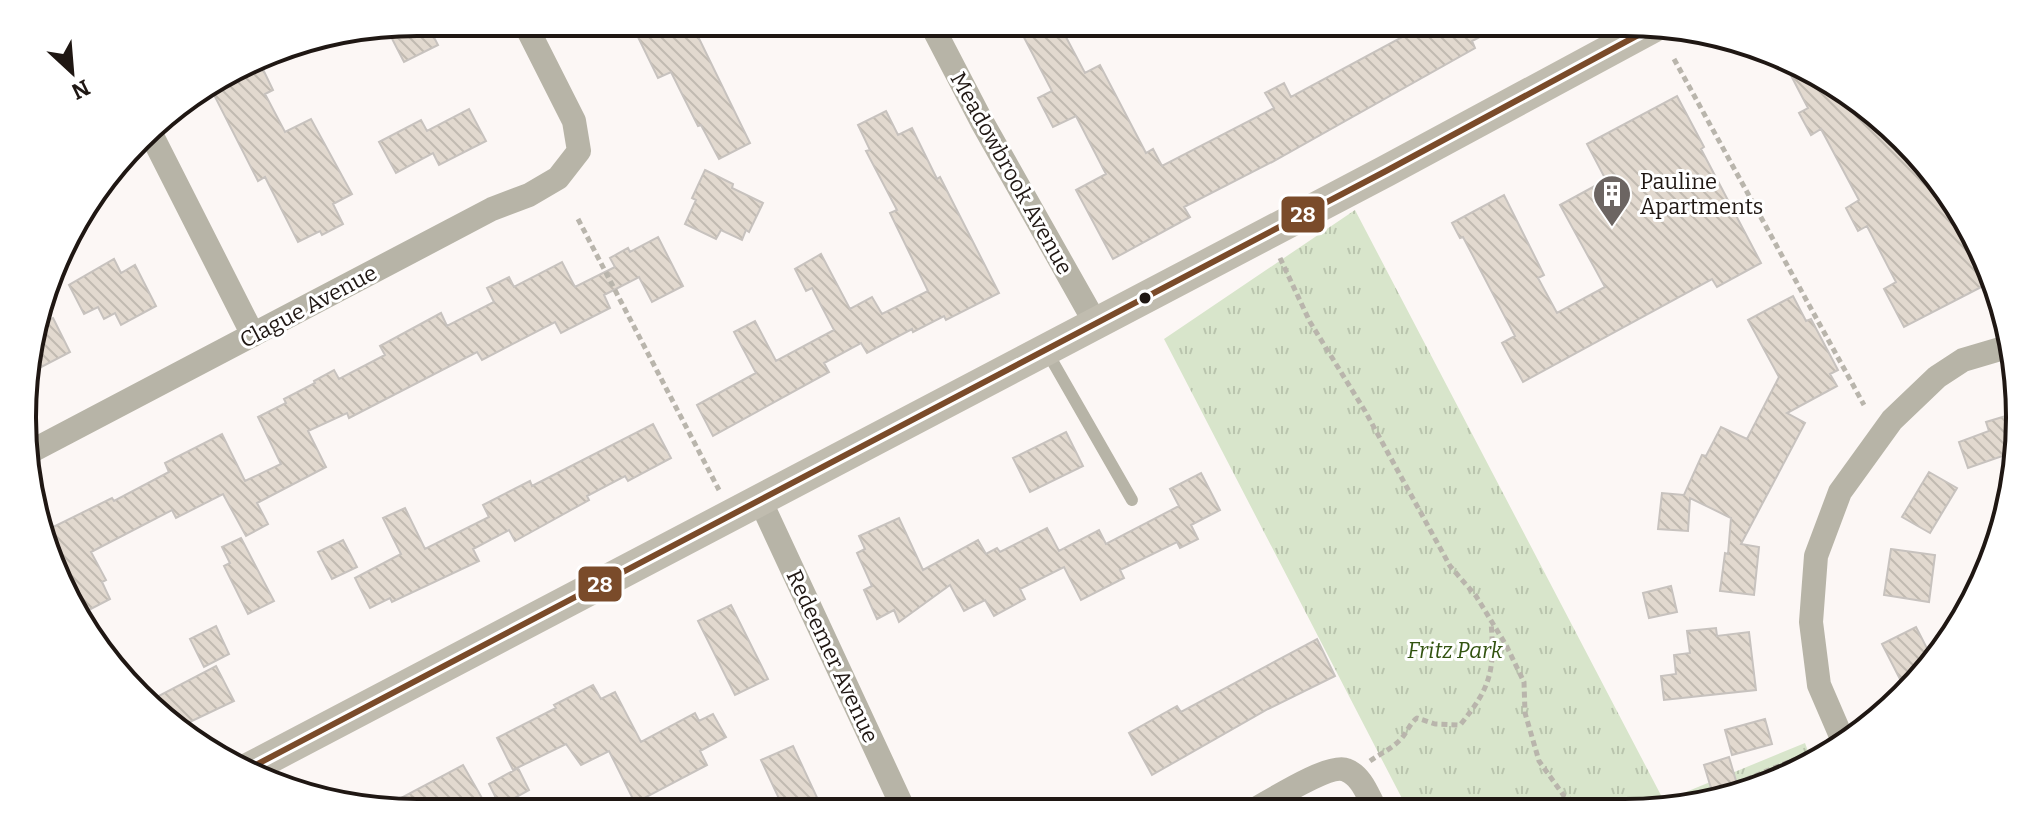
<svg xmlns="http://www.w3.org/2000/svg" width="2042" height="835" viewBox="0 0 2042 835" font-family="Bitter,serif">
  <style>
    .park { fill: url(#park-tufts) }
    .building { fill: url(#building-back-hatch); stroke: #c7c2be; stroke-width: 2 }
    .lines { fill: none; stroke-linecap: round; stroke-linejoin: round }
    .path { stroke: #b9b5ac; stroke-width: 5; stroke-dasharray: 6 4; stroke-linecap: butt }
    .lane { stroke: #b7b4a7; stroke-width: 12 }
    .street { stroke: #b7b4a7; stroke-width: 24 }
    .secondary { stroke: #c0bcaf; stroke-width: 32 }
    .bus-1-casing { stroke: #fff; stroke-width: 12 }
    .bus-1 { stroke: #7a4b2a; stroke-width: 6 }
    .bus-dot { fill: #1f1713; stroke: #fff; stroke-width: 3 }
    .labels { text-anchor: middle; stroke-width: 6; stroke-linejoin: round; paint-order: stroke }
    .street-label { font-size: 22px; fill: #1f1713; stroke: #fff }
    .poi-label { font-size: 22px; fill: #1f1713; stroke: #fff; text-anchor: start }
    .park-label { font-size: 22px; font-style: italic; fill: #325310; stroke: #fff }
    .rim { fill: none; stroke: #1f1713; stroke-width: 4 }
    .line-badge { stroke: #fff; stroke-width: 3 }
    .badge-label { font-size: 22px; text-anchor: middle; font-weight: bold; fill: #fff }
  </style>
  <defs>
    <pattern id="park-tufts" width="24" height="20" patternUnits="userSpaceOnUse" patternTransform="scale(2)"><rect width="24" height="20" fill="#d8e5cb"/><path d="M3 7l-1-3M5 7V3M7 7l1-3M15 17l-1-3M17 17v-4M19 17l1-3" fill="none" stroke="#b9c4ad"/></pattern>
    <pattern id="building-back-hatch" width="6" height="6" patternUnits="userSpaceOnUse" patternTransform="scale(2)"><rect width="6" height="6" fill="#e2d9cf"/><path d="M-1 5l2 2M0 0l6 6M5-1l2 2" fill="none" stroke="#c1bab1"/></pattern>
  </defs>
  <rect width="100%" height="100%" fill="#fcf7f5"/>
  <!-- park -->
  <path class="park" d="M1355,210L1664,801L1805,743L1809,754L1674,810H1408L1164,339Z"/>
  <!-- building -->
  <path class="building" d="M418,22H426L438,45L404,62L386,27Z
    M663,22H691L750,143L719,159L701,125L698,126L671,72L658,78L637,35Z
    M1016,22H1058L1085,73L1100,65L1146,153L1153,149L1162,166L1274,108L1265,93L1284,83L1291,97L1430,22H1508L1472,41L1475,48L1272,162L1184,207L1190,217L1113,259L1076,190L1106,174L1076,116L1053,127L1038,98L1052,91Z
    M259,61L273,90L265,94L285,132L311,119L352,194L333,204L343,224L322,235L320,231L298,242L265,177L258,181L211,89Z
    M1784,62L1885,120L1902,142L1917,170L1921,167L1960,218L1956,220L1989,283L1904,327L1884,289L1896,282L1867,226L1858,231L1846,208L1859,200L1821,129L1811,135L1799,113L1808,108Z
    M1677,96L1704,147L1701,149L1761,263L1717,287L1712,279L1523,382L1502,343L1515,336L1463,237L1460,238L1452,223L1504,195L1544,275L1538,278L1557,313L1605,287L1560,205L1606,180L1587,144Z
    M469,109L486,141L439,165L433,153L396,173L379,142L421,120L427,131Z
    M886,111L898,135L912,128L937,179L940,177L999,293L946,320L944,316L913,332L912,329L867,353L861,343L824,363L829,372L713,436L697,405L756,373L734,332L755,321L776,361L834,330L812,288L806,291L795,269L821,254L850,309L872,297L882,314L928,291L890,213L897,210L866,151L870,150L858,125Z
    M705,170L733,184L732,188L763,203L749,232L746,230L742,240L721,230L716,239L685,224L696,200L692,198Z
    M658,237L683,286L652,302L639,277L604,295L610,308L561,333L555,322L482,360L477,352L349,418L347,413L308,431L326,467L257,503L268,524L246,536L223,494L176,518L172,510L91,552L106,580L102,582L110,599L79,615L45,531L112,498L114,501L169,472L165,463L222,434L245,481L281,464L258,417L286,403L284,399L315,383L314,381L334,370L339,379L385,355L380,346L441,313L447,326L494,302L487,288L509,277L514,287L562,262L575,287L615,267L610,258L628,248L630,252Z
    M114,259L121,273L135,265L156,306L121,325L115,313L104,319L98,307L84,314L69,285Z
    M1793,296L1806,321L1811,319L1838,370L1830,374L1837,386L1787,413L1805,423L1741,544L1759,547L1754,595L1720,591L1725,553L1728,554L1731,518L1690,498L1688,531L1658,529L1662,493L1684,495L1702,455L1706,456L1721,427L1747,439L1779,377L1748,320Z
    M53,318L70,352L26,375L25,365L39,325Z
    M2016,413L2011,453L1968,468L1959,442L1989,431L1986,422Z
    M653,424L671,458L628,481L625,476L587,496L589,500L515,541L509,530L473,549L479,561L392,602L390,598L370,608L355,578L401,554L383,518L405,508L425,549L489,517L483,505L530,481L532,486Z
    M1066,432L1083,466L1030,492L1013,458Z
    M1929,472L1957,488L1930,533L1902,517Z
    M1201,473L1220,510L1191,525L1198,539L1180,548L1177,542L1120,570L1124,578L1081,600L1064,567L1020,589L1025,599L994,616L985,600L964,611L950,585L899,622L894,610L877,619L864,590L872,586L857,553L865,549L859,536L899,518L923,570L978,540L986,554L997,548L1000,552L1047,528L1059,551L1099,530L1106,544L1179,506L1170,489Z
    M241,538L274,601L248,614L224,566L230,563L222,547Z
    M343,540L357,567L332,579L318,552Z
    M1891,549L1935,555L1929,602L1884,595Z
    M1671,586L1677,612L1649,618L1643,593Z
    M731,605L768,679L735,695L698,621Z
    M216,626L229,654L204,667L190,639Z
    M1916,627L1933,660L1900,679L1882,644Z
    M1716,628L1717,636L1749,632L1756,690L1664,700L1661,676L1676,674L1674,655L1690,653L1687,631Z
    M1317,639L1335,676L1268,709L1152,775L1129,733L1177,706L1181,712Z
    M216,666L234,701L175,729L149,701Z
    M593,685L601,699L615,692L641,742L695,713L699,721L713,714L726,737L700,751L707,765L635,803L609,751L581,765L566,744L513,770L497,738L556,708L554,705Z
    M1765,719L1772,744L1732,755L1725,730Z
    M793,746L820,804L803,812H797L792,801L782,805L761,760Z
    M1729,757L1739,791L1714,798L1704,765Z
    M463,765L482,798L454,813H418L384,807Z
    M518,768L529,790L500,806L489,784Z"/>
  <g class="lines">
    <!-- path -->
    <path class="path" d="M1674,59L1864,405
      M578,219L719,490
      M1280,258L1310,322L1365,411L1450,566L1476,596L1506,645L1524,682L1525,713L1539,761L1564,796L1589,810
      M1370,761C1380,754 1391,749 1400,740C1407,733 1409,724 1417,718L1435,724L1460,725C1491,687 1495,671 1491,622
      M1672,810L1808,754"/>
    <!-- lane -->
    <path class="lane" d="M1046,350L1132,500"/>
    <!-- street -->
    <path class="street" d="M930,22L982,122L1096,324
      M149,130L253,335
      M28,453L492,209L529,195L558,178L579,151L574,121L524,22
      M760,500L905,812
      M1844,743L1819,685L1811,622L1816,556L1840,492L1892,420L1937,377L1963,360L2007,347
      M1252,811C1269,802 1329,763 1346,770C1362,776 1368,796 1376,810"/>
    <!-- secondary -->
    <path class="secondary" d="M248,769L1386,171L1653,27"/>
    <!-- bus-1 casing -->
    <g class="bus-1-casing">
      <path id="bus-1" d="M248,769L1386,171L1653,27"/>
    </g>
    <!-- bus-1 -->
    <use href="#bus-1" class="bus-1"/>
  </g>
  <!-- icons -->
  <defs>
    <g id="building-pin" transform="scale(2)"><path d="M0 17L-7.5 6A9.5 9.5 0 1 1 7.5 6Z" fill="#6c6562" stroke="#fff"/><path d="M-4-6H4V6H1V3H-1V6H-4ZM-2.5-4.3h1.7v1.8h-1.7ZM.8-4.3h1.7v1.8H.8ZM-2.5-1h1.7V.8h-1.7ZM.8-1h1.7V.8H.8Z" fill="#fff"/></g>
  </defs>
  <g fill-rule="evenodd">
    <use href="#building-pin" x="1612" y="194"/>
  </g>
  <!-- markers -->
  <circle class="bus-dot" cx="1145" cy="298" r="7"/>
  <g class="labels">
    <!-- street labels -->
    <g class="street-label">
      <text transform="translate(1012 173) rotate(61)" y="8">Meadowbrook Avenue</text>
      <text transform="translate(308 306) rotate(-28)" y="8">Clague Avenue</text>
      <text transform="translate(833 656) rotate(65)" y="8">Redeemer Avenue</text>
    </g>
    <!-- poi labels -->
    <g class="poi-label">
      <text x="1640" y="189">Pauline<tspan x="1640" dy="25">Apartments</tspan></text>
    </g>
    <!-- park labels -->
    <g class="park-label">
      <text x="1455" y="658">Fritz Park</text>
    </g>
  </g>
  <!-- crop -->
  <path d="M0 0H2042V835H0ZM417 36H1625A381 381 0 0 1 2006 417V418A381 381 0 0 1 1625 799H417A381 381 0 0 1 36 418V417A381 381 0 0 1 417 36Z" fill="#fff" fill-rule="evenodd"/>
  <path class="rim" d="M417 36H1625A381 381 0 0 1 2006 417V418A381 381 0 0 1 1625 799H417A381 381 0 0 1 36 418V417A381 381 0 0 1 417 36Z"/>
  <g class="line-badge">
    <rect x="1280" y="195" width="46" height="39" rx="8" fill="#7a4b2a"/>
    <rect x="577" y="565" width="46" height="38" rx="8" fill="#7a4b2a"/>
  </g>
  <g class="badge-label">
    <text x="1303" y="222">28</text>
    <text x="600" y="592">28</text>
  </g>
  <!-- north arrow -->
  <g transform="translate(72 72) rotate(154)" stroke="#ffffff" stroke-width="6" paint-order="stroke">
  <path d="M0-6L14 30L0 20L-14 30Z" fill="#1f1713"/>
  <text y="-12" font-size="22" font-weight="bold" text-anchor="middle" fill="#1f1713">N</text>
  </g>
</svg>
